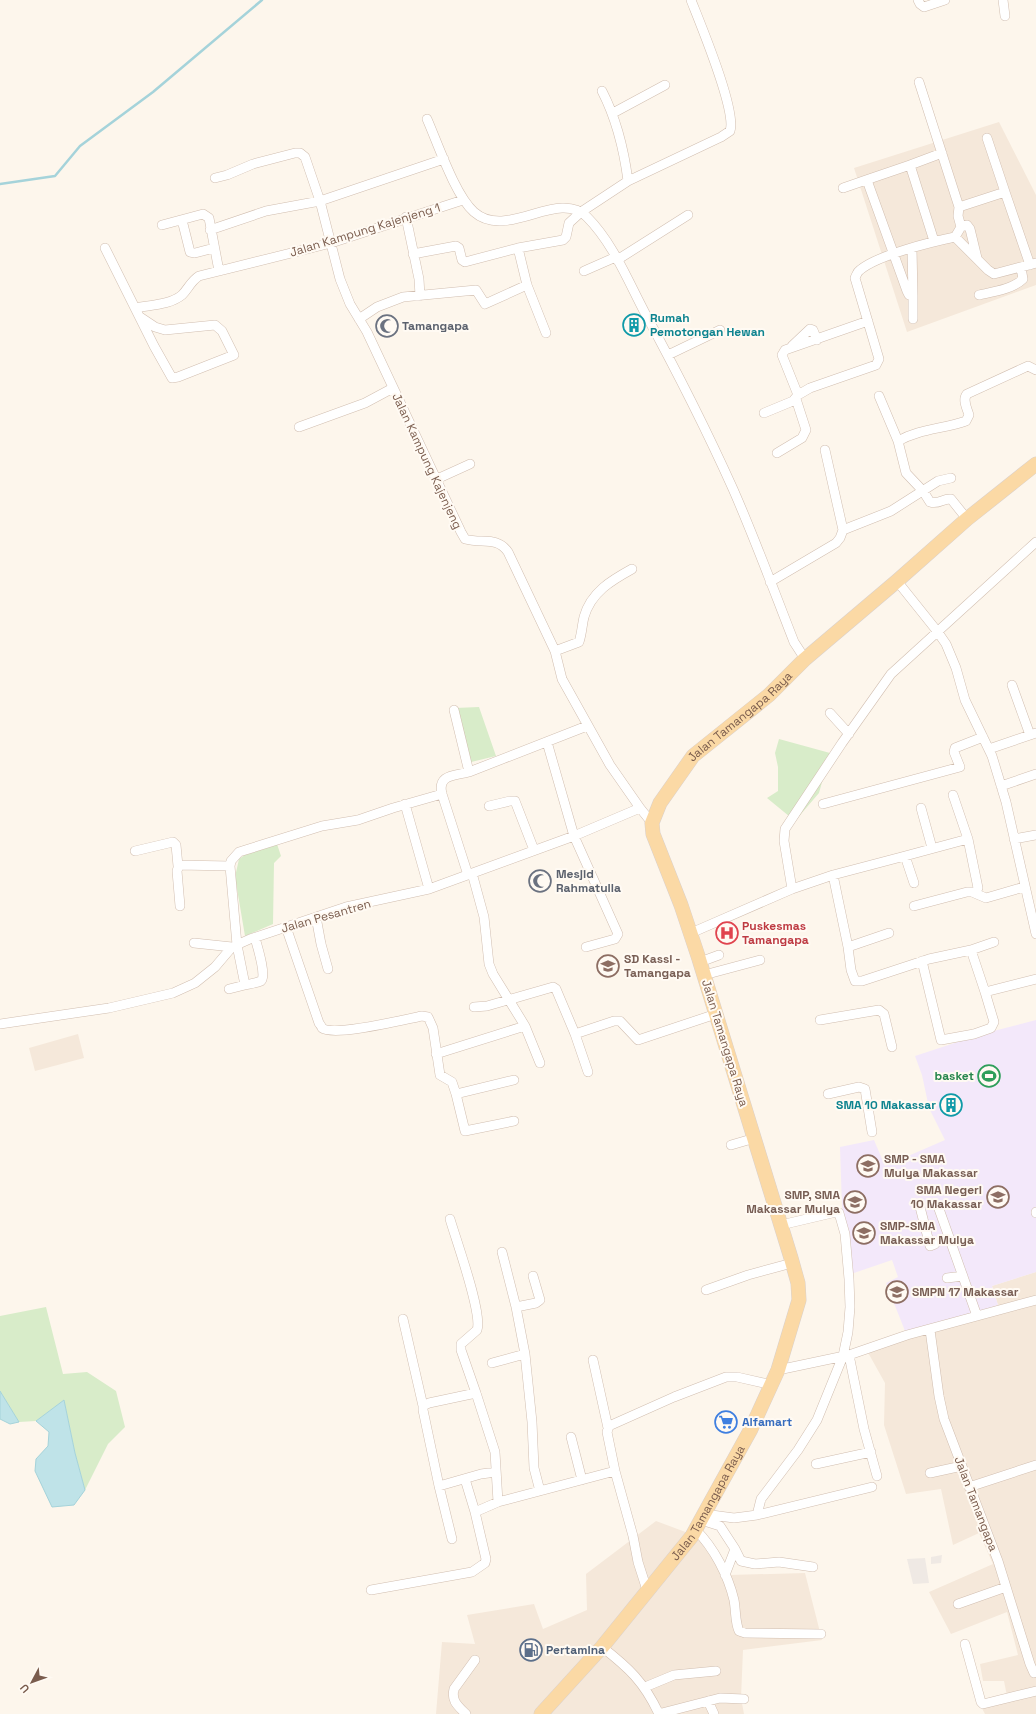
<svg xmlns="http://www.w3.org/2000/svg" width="1036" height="1714" viewBox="0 0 1036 1714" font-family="'Space Grotesk',sans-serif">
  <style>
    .residential { fill: #f5e8da }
    .industrial { fill: #efe9e4 }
    .education { fill: #f3e8fa }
    .green { fill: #d8ecc9 }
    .water { fill: #bfe3e8; stroke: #a5d3da }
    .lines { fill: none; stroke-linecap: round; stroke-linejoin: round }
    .stream { stroke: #a5d3da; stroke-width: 2.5 }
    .minor-casing { stroke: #d1beb0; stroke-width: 10 }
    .primary-casing { stroke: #dad1cd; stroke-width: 15 }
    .minor { stroke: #fff; stroke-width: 9 }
    .primary { stroke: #fbd9a5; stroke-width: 14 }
    .labels { text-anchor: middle; stroke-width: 4; stroke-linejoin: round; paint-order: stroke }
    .street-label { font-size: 12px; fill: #7a5c4d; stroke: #fffaf3 }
    .culture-label { font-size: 12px; font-weight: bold; fill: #0d838f; stroke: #fffaf3; text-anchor: start }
    .worship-label { font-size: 12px; font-weight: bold; fill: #5b616d; stroke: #fffaf3; text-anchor: start }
    .health-label { font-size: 12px; font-weight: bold; fill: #be3a42; stroke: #fffaf3; text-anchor: start }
    .education-label { font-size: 12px; font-weight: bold; fill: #785e54; stroke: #fffaf3; text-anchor: start }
    .leisure-label { font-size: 12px; font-weight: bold; fill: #27864d; stroke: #fffaf3; text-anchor: end }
    .shop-label { font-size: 12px; font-weight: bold; fill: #366cbe; stroke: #fffaf3; text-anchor: start }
    .service-label { font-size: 12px; font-weight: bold; fill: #4e5e75; stroke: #fffaf3; text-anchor: start }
  </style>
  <rect width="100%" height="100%" fill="#fdf6ec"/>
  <!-- residential -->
  <path class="residential" d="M999,122L1036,195V285L907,332L854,168Z
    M78,1034L84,1058L35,1071L29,1048Z
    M1036,1272V1714H985L979,1703L1007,1696L1004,1681H983L980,1664L1018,1655L1007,1612L951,1634L929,1592L993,1564L979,1533L953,1545L941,1489L906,1494L884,1425L885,1383L866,1349L998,1305L992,1286Z
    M656,1521L707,1540L730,1575L805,1573L822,1640L743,1650L741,1698L744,1714H436L442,1642L475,1644L467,1615L534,1604L543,1629L587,1610L586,1574Z"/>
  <!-- industrial -->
  <path class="industrial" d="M942,1555L941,1563L931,1564V1557Z
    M925,1558L929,1583L913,1584L907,1559Z"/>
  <!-- education -->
  <path class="education" d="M1036,1020V1272L992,1286L998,1305L907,1336L886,1283L898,1277L892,1260L851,1274L842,1207L840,1147L874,1140L885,1166L945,1140L929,1108L922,1075L915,1056L982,1034Z"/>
  <!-- green -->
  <path class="green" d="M479,707L496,756L467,763L455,708Z
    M779,739L830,753L819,793L795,821L767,798L778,791V767L775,753Z
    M277,844L281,856L274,863L273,924L245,936L235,877L239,859L249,852Z
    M46,1307L63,1374L87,1372L116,1391L125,1427L108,1444L85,1490L75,1453L64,1400L36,1421L19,1422L0,1391V1316Z"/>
  <!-- water -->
  <path class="water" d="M0,1391L19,1422L10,1424L0,1419Z
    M64,1400L75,1453L85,1490L74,1505L52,1507L35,1471L36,1459L48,1446L49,1432L36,1421Z"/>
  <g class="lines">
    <!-- stream -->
    <path class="stream" d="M0,184L55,176L80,146L153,92L262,0"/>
    <!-- minor casing -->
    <g class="minor-casing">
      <path id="minor" d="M918,0L920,4L924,7L945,0
        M1003,0L1005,16
        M919,82L959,207
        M602,91C617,120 624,150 628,181
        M613,113L665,85
        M427,119C438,144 455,195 474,212C507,241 558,188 587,217C613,243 628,281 645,313C676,370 706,429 733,489C755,539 774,591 794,642L805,659
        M987,138L1005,192
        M910,165L942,153
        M215,178L227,175L253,164L295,153H300L305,157L320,201L340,279L350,304L367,332L461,532L465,539C482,544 497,536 508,552L555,651L562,679L610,765L640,808
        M843,188L869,179
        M406,217L419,279L420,296
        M182,220L190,252L195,253L214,248
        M162,225L203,214L209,218L219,271
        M961,227L967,225L970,229L977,258
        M210,230L266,211L320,201L444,159
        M955,237L961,227L958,216L959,207L1005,192L1030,265
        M105,248L154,346L172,378L178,377L234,355L222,331L215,325L165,330L155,327L140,317
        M912,249L913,295H909L907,291L868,183L869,179L910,165L934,241
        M413,254L456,246L459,248L462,260L465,262L518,248
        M617,260L688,215
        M584,271L616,257
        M913,295V319
        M979,295C992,292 1013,289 1023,279L1021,268
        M136,308C150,305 170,305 182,295C188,289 191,281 199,276L331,243L463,200
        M359,319L377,307L403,297L476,290L485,304L527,285
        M546,333L527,285L518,248L563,240L566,237L569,223L581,212L628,181L721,137L730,131C737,111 700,23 691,0
        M792,346L810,329L813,330L817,340
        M668,355L720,330
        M798,395L782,355L785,350L868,321
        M879,396L898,441L906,473L923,491L930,502C939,505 943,498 951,499L967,519
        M764,413L793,401L798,395L810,388L876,365L879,359L855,278C857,274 857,272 860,270C878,255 931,242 955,237L988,270L994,274L1036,263
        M299,427L365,403L393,388
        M898,441C919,429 943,429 966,421L969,415C967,408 962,400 967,394L1028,366L1036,370
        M825,450L843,530
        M777,453L802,438L806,430L796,399
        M437,479L470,464
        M897,581L937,631L946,644L956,668L965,700L992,756L1006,802L1036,934
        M770,582L836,543L840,538L843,530L891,511L938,481L951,478
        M555,651L579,642C582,633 582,625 584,617C591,592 612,580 632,569
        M1012,685L1030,735
        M454,710L469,772
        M830,713L849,734
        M547,742L574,836L618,934L615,939L586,947
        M989,749L1036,733
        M1001,786L1036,774
        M953,795L968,839
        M405,804L429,889
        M823,804L960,767L954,752L955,748L983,737
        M489,806L510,801H515L534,850
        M921,808L932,848
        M1014,839L1036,835
        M135,851L173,842L176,845L178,866
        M905,856L968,839L978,888
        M468,875L442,794C437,774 455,776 469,772L587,726
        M833,875L848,947L851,970L855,981H862L929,959L971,950L994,942
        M792,889L784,841L785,829L842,743L891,674L1036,542
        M180,906L177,871L179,865L230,866
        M914,906L967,892H972L986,898L1024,887
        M316,917L321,944L328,969
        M286,927L319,1023C319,1023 322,1027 322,1028C334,1037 406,1019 422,1016L428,1017L433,1028L440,1075L452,1082L456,1094L514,1080
        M691,933L792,889L833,875L905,856L914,883
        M194,943L232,947
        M848,947L889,933
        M922,961L941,1040L974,1034L991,1028L994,1022L985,992L971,950
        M700,962L719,955
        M704,975L760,960
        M245,985C249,984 256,983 261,981C267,977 257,945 255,938
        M229,989L245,985L237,945L230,866L231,861L239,852L322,826L358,820L393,808L442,794
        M985,992L1036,979
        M474,1007L487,1006L553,987L556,989L575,1034L614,1021H620L638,1040L716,1014
        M820,1020L879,1010L884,1014L892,1047
        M0,1024L109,1008L173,993L195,983L215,967L232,947L250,939L346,907L429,889L574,836L640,808L652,823
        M525,1026L540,1063
        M575,1034L588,1072
        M436,1054L525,1026L493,974L489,964L484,917L472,873
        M456,1094L465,1131L514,1121
        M828,1094L859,1087L865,1089L872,1132
        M731,1145L755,1138
        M920,1207L930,1246L935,1244
        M939,1209L977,1316
        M1036,1212V1213
        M450,1219C456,1240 483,1314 477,1330L461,1344V1350L476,1393
        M502,1252L516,1307L525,1354L532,1422L534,1468L540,1491
        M947,1278L963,1276
        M706,1290L748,1275L792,1263
        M516,1307L536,1303L540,1300L533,1276
        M403,1319L423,1406
        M930,1330L939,1396L944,1419L998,1561L1030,1664L1034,1673L1036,1672
        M849,1355L864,1429L877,1476
        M593,1360L608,1428
        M492,1363L525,1354
        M778,1370L849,1355L907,1335L1036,1300
        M571,1437L582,1480
        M816,1464L871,1452
        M930,1473L962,1466
        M465,1479L475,1512
        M439,1486L481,1474L496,1472
        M969,1487L1036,1465
        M704,1514L734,1518L757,1515L872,1487
        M757,1515L761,1499L798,1450L817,1420L843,1356L848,1332L850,1307L849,1279L845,1234L839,1213H832L781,1225
        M701,1520L720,1526L735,1549L725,1575
        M696,1530C714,1548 728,1575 734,1600C736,1611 735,1622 739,1631L745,1633L821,1634
        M452,1539L439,1486L423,1410V1406L429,1403L476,1393L495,1452L498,1502
        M735,1549L741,1561L755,1564L779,1562L813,1567
        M371,1590L472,1572L485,1563L486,1559L475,1512L498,1502L615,1471
        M647,1590L638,1562L633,1536L615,1471L607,1432L609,1426L674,1397L726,1377H737L772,1385
        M958,1604L1006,1587
        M965,1644L981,1702L983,1704L1036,1691
        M602,1647C629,1668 644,1682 659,1714
        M645,1687L674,1675L716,1671
        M708,1701L714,1714
        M466,1714C458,1706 451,1701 454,1689L475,1660
        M658,1714L720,1698L744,1699"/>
    </g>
    <!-- primary casing -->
    <g class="primary-casing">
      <g id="primary">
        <path id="s1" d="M541,1714L602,1647L692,1536L704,1514L751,1429L778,1370L799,1300L798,1283L791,1258L699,959L681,905L653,834L652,823L660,803L693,756L769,695L805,659L897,581L967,519L1036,464"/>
      </g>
    </g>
    <!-- minor -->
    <use href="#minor" class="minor"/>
    <!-- primary -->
    <use href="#primary" class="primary"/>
  </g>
  <!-- icons -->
  <defs>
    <g id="building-ring" transform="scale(1.15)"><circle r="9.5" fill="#fffaf3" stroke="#0f9aa8" stroke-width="1.5"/><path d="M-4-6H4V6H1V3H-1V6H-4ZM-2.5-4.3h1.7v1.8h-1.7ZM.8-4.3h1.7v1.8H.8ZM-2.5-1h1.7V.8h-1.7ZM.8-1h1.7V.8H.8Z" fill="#0f9aa8"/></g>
    <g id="mosque-ring" transform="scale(1.15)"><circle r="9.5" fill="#fffaf3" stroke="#6b7280" stroke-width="1.5"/><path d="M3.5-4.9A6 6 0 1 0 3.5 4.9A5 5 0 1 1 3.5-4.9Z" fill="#6b7280"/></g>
    <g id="hospital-ring" transform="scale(1.15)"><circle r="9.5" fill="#fffaf3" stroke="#e0444e" stroke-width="1.5"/><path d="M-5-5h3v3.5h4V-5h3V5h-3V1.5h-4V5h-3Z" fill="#e0444e"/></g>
    <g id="school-ring" transform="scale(1.15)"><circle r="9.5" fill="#fffaf3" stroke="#8d6e63" stroke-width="1.5"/><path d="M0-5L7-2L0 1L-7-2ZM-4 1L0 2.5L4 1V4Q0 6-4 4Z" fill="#8d6e63"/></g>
    <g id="stadium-ring" transform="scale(1.15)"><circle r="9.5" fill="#fffaf3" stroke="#2e9e5b" stroke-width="1.5"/><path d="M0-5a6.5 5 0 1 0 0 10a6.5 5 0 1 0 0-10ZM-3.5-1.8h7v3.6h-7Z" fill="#2e9e5b"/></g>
    <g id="supermarket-ring" transform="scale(1.15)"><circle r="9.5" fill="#fffaf3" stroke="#3f7fe0" stroke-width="1.5"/><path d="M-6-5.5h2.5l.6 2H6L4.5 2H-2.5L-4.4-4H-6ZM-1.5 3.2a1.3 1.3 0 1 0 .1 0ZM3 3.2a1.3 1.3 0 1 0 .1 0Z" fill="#3f7fe0"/></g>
    <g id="fuel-ring" transform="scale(1.15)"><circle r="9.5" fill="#fffaf3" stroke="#5c6f8a" stroke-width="1.5"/><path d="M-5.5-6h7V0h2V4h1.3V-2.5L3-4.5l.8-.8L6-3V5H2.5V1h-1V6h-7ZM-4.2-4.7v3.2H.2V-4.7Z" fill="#5c6f8a"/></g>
  </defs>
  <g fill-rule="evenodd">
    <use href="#building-ring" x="634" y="325"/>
    <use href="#mosque-ring" x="387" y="326"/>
    <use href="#mosque-ring" x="540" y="881"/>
    <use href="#hospital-ring" x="727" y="933"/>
    <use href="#school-ring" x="608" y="966"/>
    <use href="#stadium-ring" x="989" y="1076"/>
    <use href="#building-ring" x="951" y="1105"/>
    <use href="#school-ring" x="868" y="1166"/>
    <use href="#school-ring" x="998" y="1197"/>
    <use href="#school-ring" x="855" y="1202"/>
    <use href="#school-ring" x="864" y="1233"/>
    <use href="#school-ring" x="897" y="1292"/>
    <use href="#supermarket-ring" x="726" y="1422"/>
    <use href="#fuel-ring" x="531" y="1650"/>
  </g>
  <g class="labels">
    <!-- street labels -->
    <g class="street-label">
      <text transform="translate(365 230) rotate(-17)" y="4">Jalan Kampung Kajenjeng 1</text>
      <text transform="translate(427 461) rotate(65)" y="4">Jalan Kampung Kajenjeng</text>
      <text dy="4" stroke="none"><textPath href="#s1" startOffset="1134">Jalan Tamangapa Raya</textPath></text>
      <text transform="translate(326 916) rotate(-16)" y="4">Jalan Pesantren</text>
      <text transform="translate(725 1043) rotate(73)" y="4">Jalan Tamangapa Raya</text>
      <text dy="4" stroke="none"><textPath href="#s1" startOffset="270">Jalan Tamangapa Raya</textPath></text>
      <text transform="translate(976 1504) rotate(69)" y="4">Jalan Tamangapa</text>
    </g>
    <!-- culture labels -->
    <g class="culture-label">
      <text x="650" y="322">Rumah<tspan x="650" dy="14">Pemotongan Hewan</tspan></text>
      <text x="936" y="1109" text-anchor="end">SMA 10 Makassar</text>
    </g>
    <!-- worship labels -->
    <g class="worship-label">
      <text x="402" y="330">Tamangapa</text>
      <text x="556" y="878">Mesjid<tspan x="556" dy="14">Rahmatulla</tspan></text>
    </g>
    <!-- health labels -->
    <g class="health-label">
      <text x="742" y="930">Puskesmas<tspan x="742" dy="14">Tamangapa</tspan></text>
    </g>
    <!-- education labels -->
    <g class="education-label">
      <text x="624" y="963">SD Kassi -<tspan x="624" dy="14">Tamangapa</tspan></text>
      <text x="884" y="1163">SMP - SMA<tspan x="884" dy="14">Mulya Makassar</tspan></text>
      <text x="982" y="1194" text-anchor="end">SMA Negeri<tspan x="982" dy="14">10 Makassar</tspan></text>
      <text x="840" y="1199" text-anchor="end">SMP, SMA<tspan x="840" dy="14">Makassar Mulya</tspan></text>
      <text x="880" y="1230">SMP-SMA<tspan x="880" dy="14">Makassar Mulya</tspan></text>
      <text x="912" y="1296">SMPN 17 Makassar</text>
    </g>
    <!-- leisure labels -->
    <g class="leisure-label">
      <text x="974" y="1080">basket</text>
    </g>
    <!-- shop labels -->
    <g class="shop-label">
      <text x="742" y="1426">Alfamart</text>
    </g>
    <!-- service labels -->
    <g class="service-label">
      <text x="546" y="1654">Pertamina</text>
    </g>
  </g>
  <!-- north arrow -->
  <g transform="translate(32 1682) rotate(229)" stroke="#fffaf3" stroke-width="3" paint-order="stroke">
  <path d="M0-3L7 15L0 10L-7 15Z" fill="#7a5c4d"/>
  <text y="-6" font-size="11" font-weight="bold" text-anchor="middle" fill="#7a5c4d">U</text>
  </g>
</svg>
